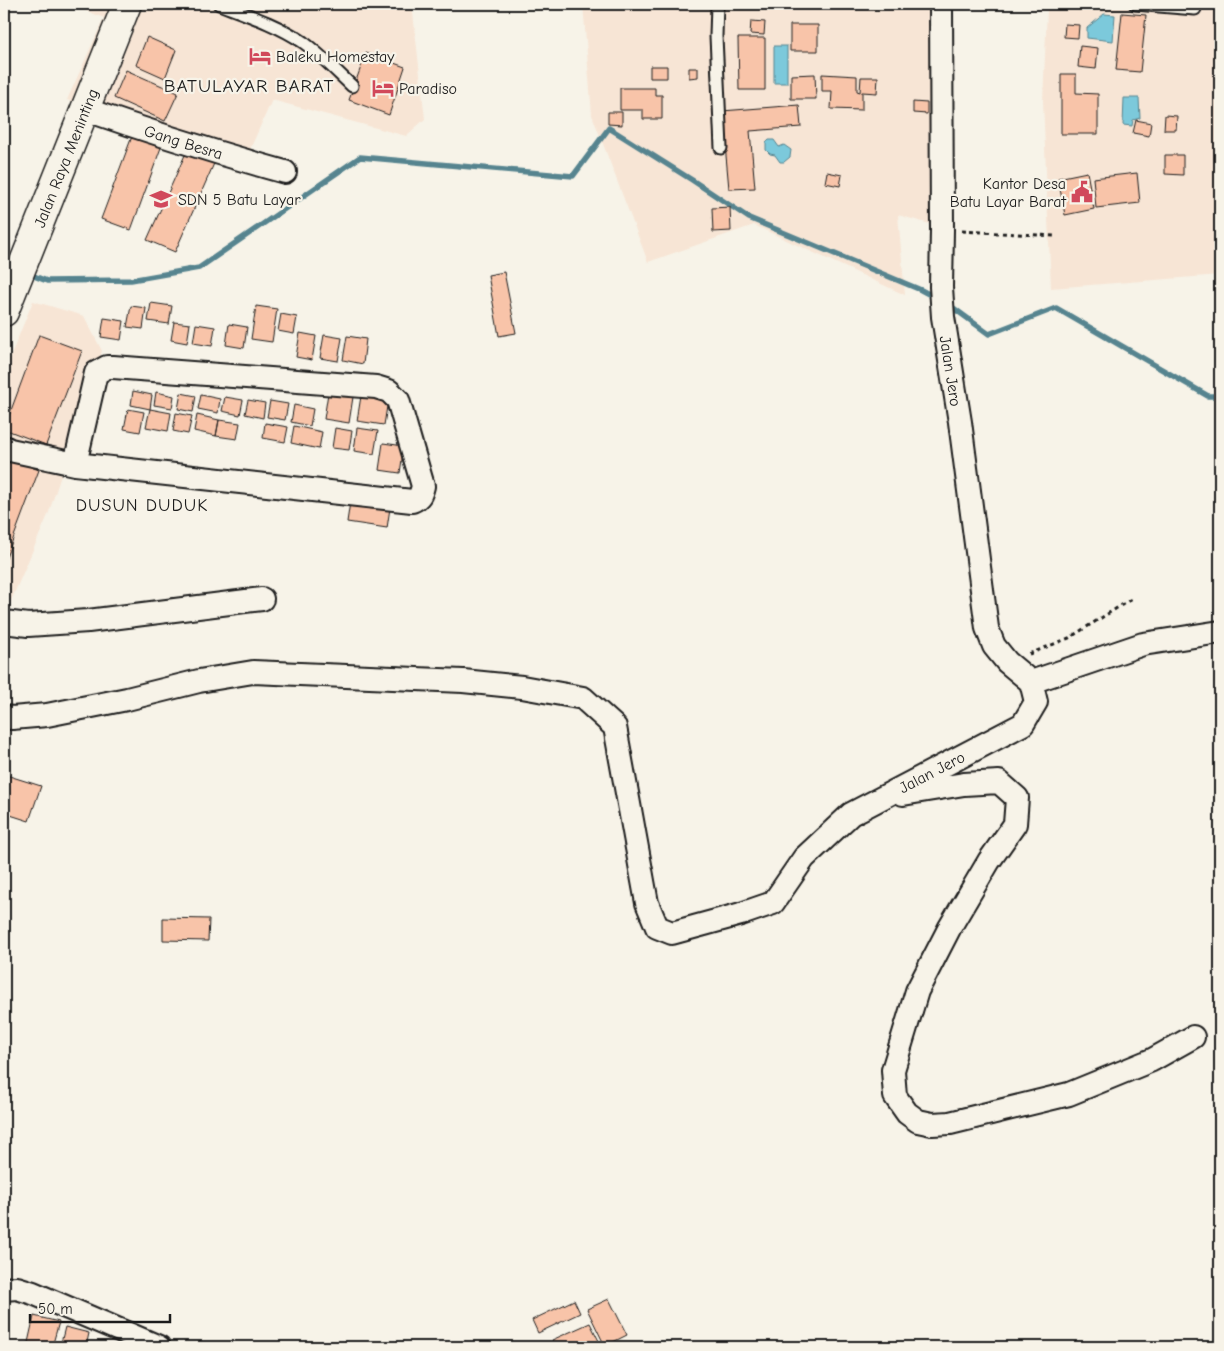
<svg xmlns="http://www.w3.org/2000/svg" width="1224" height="1351" viewBox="0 0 1224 1351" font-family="'Comic Neue',sans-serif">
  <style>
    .built { fill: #f7e5d5 }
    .water { fill: #7cc9db; stroke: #56848f }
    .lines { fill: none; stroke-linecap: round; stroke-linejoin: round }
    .stream { stroke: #56848f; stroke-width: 5.5 }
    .building { fill: #f8c4a9; stroke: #1c1c1c }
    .lane-casing { stroke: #1c1c1c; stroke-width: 15 }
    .street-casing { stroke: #1c1c1c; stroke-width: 26 }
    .highway-casing { stroke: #1c1c1c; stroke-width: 31 }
    .path { stroke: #1c1c1c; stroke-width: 3; stroke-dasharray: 4 4; stroke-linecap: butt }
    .lane { stroke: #f7f3e8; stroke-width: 11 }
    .street { stroke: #f7f3e8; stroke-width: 22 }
    .highway { stroke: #f7f3e8; stroke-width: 28 }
    .labels { text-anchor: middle; stroke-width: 4.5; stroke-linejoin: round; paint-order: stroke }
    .poi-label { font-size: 16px; fill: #1c1c1c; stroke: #f7f3e8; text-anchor: start }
    .street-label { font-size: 16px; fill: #1c1c1c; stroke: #f7f3e8 }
    .neighbourhood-label { font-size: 18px; letter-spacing: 1px; fill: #1c1c1c; stroke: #f7f3e8 }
    .quarter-label { font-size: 19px; letter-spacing: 1px; fill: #1c1c1c; stroke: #f7f3e8 }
  </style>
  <rect width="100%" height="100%" fill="#f7f3e8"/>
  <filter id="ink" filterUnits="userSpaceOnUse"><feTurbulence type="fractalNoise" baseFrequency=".02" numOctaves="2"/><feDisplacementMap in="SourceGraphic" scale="10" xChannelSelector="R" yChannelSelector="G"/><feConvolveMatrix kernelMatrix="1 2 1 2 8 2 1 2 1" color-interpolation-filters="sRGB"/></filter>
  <g filter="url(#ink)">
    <!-- built -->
    <path class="built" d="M69,4H412L425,119L406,136L272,100L247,156L67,100L104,18Z
      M583,4H948L951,230L898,215L905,295L754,225L648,262L592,115Z
      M1009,4H1220V275L1051,288L1043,101L1047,10Z
      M33,301L84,316L102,351L48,515L4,617V372Z"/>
    <!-- water -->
    <path class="water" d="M1104,14L1115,15L1113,41L1087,38V28Z
      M774,46H787V83H774Z
      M1124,98H1139L1140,118L1133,120L1132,126L1123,125Z
      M769,140H774L779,147L784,145L791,150L790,157L784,162H780L775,155L770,154L766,150V143Z"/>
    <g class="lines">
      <!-- stream -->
      <path class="stream" d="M26,273L47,281L131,280L199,268L360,157L573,176L609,128L692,180L749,218L921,290L936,298
        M948,304L989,334L1056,308L1208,396H1220"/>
    </g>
    <!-- building -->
    <path class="building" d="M1122,13L1146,15L1140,72L1116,70Z
      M751,21L765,22L764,35L750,34Z
      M1065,24L1079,25L1078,38L1064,37Z
      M790,25H818V51H790Z
      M147,37L176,50L165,78L136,65Z
      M738,38H765V90H739Z
      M1080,46L1098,48L1096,69L1078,67Z
      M366,53L405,67L389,115L349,100Z
      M650,66H667V78H650Z
      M689,68H698V77L689,78Z
      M126,70L178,93L165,121L114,98Z
      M815,74L816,99H791V75Z
      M822,74L857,76V91L860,92L861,77H878L877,93L862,92V110L831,109L832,91H822Z
      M1061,74H1076V93L1098,94V134H1061Z
      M620,88H655V95H662V119H643V110H620Z
      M913,102L927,103V114L913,113Z
      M799,105L801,127L750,131L755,188L729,189L722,111Z
      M608,112H622V125L608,124Z
      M1165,115L1177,116L1176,130H1164Z
      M1136,120L1151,123L1149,136L1133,133Z
      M134,131L163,142L131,230L101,219Z
      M189,146L216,159L175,252L147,240Z
      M1165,155H1183V175L1165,174Z
      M827,172L842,175L840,186L825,183Z
      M1087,172L1094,209L1065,215L1058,178Z
      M1137,173L1140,203L1096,208L1093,178Z
      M730,207L731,231L713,232L712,208Z
      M504,272L516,333L499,336L488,275Z
      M151,303L172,306L169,324L148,321Z
      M131,306L146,308L143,329L127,327Z
      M256,306L277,309L272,342L251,339Z
      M281,314L297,317L294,334L278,331Z
      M104,318L124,321L121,340L101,337Z
      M174,322L190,324L187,343L171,340Z
      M196,324L215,327L212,346L193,343Z
      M229,324L247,327L244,348L226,345Z
      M300,333L316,336L312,360L296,357Z
      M39,335L82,351L46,445L4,429Z
      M324,335L342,338L338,361L320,358Z
      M347,336L366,339L363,364L343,360Z
      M133,391L152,395L150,409L131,405Z
      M156,392L174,396L172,408L154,405Z
      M181,393L196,396L193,412L178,409Z
      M328,393L353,397L349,423L324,419Z
      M201,395L220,399L218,413L198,409Z
      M361,396L388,400L384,425L357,421Z
      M225,397L243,400L240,415L222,411Z
      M248,400L265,403L263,418L245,414Z
      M270,401L288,404L285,420L267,417Z
      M294,405L313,409L310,426L291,422Z
      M128,409L144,412L140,432L124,429Z
      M150,409L171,413L168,431L146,427Z
      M176,413L192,416L188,434L173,431Z
      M197,415L219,420L216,436L194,431Z
      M219,420L240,423L237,439L216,436Z
      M265,423L288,427L285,442L263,438Z
      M294,426L322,432L319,449L291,443Z
      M335,428L352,431L349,450L332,448Z
      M357,428L378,431L374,454L354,451Z
      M383,443L404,446L400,473L379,470Z
      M4,457L39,470L4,563Z
      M350,502L390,508L387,528L347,522Z
      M6,775L41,786L29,821L4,813V783Z
      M163,918L209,919L208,941L163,940Z
      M609,1299L627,1335L605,1346L587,1309Z
      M574,1300L580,1313L538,1333L532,1320Z
      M34,1316L59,1322L52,1347H27Z
      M590,1323L602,1347H556L552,1340Z
      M65,1327L89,1333L86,1347H60Z"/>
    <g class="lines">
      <!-- lane casing -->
      <g class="lane-casing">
        <path id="lane" d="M219,4C248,15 278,25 303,42C321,55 336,71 352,86
          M717,4L716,36L721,148
          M1135,4L1195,9"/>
      </g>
      <!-- street casing -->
      <g class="street-casing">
        <g id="street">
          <path id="s1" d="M84,109C150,132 217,153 285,172"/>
          <path d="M4,447L10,450L75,464L412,501C420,498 421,494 423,486L398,400L389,391L376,387L113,367H107L96,373L75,464"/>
          <path d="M4,622L28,625L88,621L262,599"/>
          <path d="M1031,682L1143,644L1220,632"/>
          <path id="s2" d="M4,717L12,718L47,715L127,699L199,681L253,672L463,681L522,687L583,698L615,727L647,903L657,927L672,933L741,914L773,903L804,858L851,814L1023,724L1036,702L1031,682L1007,662L994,646L987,628L960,422L943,317L941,287L942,230L941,4"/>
          <path d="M903,794L964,784L999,782L1017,798L1015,824L989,861L950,927L917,991L893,1070L895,1096L907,1113L918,1121L932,1124L950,1123L1069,1094L1152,1060L1193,1037"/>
          <path d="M4,1289L17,1288L33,1293L159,1347"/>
        </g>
      </g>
      <!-- highway casing -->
      <g class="highway-casing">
        <g id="highway">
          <path id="s3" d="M4,312L127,4"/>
        </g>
      </g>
      <!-- path -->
      <path class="path" d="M962,231L1056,236
        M1029,654L1069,638L1133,598"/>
      <!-- lane -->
      <use href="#lane" class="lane"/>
      <!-- street -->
      <use href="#street" class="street"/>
      <!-- highway -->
      <use href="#highway" class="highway"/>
    </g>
  </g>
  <!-- icons -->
  <defs>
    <g id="hotel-bare" transform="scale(1.725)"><path d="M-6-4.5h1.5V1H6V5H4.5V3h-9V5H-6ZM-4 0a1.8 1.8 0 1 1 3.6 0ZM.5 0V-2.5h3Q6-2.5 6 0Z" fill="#d1495b" stroke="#f7f3e8" stroke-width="2.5" paint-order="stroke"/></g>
    <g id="civic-bare" transform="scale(1.725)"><path d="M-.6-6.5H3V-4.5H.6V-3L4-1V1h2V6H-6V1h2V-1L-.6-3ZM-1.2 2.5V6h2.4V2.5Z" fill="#d1495b" stroke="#f7f3e8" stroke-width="2.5" paint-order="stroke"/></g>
    <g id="school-bare" transform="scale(1.725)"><path d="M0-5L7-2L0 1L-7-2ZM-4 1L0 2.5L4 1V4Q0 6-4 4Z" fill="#d1495b" stroke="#f7f3e8" stroke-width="2.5" paint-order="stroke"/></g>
  </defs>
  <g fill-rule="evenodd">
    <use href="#hotel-bare" x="260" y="56"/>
    <use href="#hotel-bare" x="383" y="88"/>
    <use href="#civic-bare" x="1082" y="192"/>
    <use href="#school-bare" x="161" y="199"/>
  </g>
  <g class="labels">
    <!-- poi labels -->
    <g class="poi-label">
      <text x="276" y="62">Baleku Homestay</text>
      <text x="399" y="94">Paradiso</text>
      <text x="1066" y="189" text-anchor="end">Kantor Desa<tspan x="1066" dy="18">Batu Layar Barat</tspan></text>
      <text x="178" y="205">SDN 5 Batu Layar</text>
    </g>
    <!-- street labels -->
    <g class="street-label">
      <text dy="6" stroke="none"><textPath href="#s1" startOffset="105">Gang Besra</textPath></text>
      <text dy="6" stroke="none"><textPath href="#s3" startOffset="166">Jalan Raya Meninting</textPath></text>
      <text transform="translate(951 371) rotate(81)" y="6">Jalan Jero</text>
      <text dy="6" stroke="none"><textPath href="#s2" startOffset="1165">Jalan Jero</textPath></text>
    </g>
    <!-- neighbourhood labels -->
    <g class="neighbourhood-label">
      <text x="142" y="511">DUSUN DUDUK</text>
    </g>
    <!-- quarter labels -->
    <g class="quarter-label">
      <text x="249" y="92">BATULAYAR BARAT</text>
    </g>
  </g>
  <!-- margin -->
  <rect width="1224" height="1351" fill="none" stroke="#f7f3e8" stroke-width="20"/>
  <rect x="10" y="10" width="1204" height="1331" fill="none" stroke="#1c1c1c" stroke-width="2" filter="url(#ink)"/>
  <!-- scale -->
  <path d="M30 1314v8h140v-8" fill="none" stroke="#1c1c1c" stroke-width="2.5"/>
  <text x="38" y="1314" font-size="15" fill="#1c1c1c" stroke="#f7f3e8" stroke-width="4" paint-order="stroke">50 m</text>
</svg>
